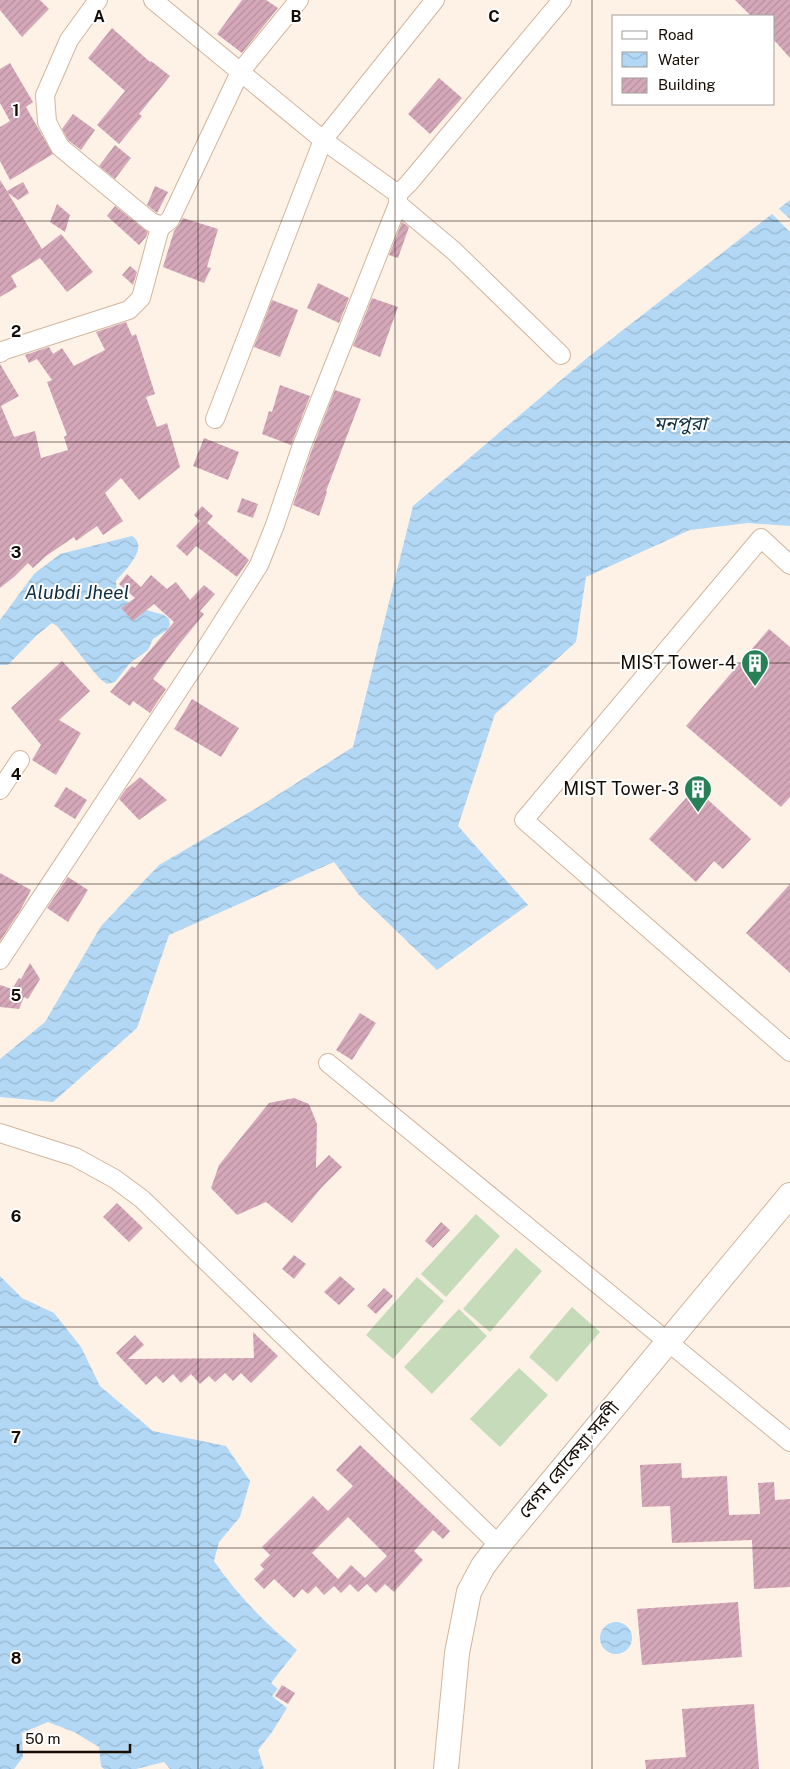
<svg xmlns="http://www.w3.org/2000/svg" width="790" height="1769" viewBox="0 0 790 1769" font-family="'Public Sans','Noto Sans Bengali',sans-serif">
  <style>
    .pitch { fill: #c5dbba }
    .water { fill: url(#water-waves) }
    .pier { fill: #fef2e7 }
    .building { fill: url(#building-hatch); fill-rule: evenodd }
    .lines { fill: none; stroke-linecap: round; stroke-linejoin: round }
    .street-casing { stroke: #d2b59c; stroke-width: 20 }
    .secondary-casing { stroke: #d2b59c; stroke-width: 26 }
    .street { stroke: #fff; stroke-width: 18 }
    .secondary { stroke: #fff; stroke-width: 24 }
    .grid { fill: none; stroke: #160c04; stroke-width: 1; stroke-opacity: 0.55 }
    .labels { text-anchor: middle; stroke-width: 4; stroke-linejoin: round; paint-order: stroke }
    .poi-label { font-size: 18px; fill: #160c04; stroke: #fff; text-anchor: end }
    .street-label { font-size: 18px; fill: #160c04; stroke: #fff }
    .water-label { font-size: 19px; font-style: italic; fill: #0d2d41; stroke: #fff }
    .grid-label { font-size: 16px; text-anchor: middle; font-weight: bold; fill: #160c04; stroke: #fff; stroke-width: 4; stroke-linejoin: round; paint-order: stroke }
  </style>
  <defs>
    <pattern id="water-waves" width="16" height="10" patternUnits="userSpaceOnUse" patternTransform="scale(1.25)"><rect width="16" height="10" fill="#b2d8f5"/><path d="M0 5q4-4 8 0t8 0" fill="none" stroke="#98b8d0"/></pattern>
    <pattern id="building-hatch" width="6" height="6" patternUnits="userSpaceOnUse" patternTransform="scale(1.25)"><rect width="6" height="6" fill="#d5a8b9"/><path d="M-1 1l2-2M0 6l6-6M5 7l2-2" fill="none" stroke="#b68f9d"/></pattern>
  </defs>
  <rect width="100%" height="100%" fill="#fef2e7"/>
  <!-- pitch -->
  <path class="pitch" d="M476,1214L500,1236L446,1297L421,1274Z
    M516,1248L542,1271L490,1332L463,1309Z
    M417,1277L444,1301L393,1359L366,1335Z
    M572,1307L600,1332L557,1382L529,1357Z
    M459,1309L487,1336L432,1394L404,1367Z
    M519,1368L548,1395L500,1447L470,1419Z"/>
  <!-- water -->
  <path class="water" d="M790,200V526L748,523L690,530L586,577L576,642L495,714L458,826L528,905L437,970L359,895L334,862L169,935L137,1028L53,1102L0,1097V1059L45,1022L101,926L159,865L265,803L353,747L413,506L587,358Z
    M132,536C150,547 125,570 116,581L117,593L127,601L143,609L164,615L169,619L170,625L167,630L153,639L148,650L130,663L115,682L107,684L99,678L57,626L52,623L36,636L8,665H0V620L34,574L60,554Z
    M0,1276L22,1298L54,1313L81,1347L100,1386L153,1431L226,1446L250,1481L240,1517L219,1542L214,1561C237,1595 266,1624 297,1650L271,1683L278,1689L272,1696L287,1708L272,1732L258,1750L264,1769H170L164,1762L136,1769H104L101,1766L99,1747L74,1732L48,1722L22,1733L23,1757L14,1769H0Z
    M600 1638a16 16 0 1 1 32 0a16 16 0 1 1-32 0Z"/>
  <!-- pier -->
  <path class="pier" d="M777,207L790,219V232L770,212Z"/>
  <!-- building -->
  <path class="building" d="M0,0H40L49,9L22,37L0,10Z
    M242,0H266L278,8L242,53L217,34Z
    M735,0H790V58L774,40V16H751Z
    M112,28L150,62L151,61L170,76L139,114L142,116L119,144L97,125L125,91L88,58Z
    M10,63L33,102L26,107L53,154L10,180L0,161V127L10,121L0,103V69Z
    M439,78L462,98L430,134L408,114Z
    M73,114L95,130L81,150L68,140L62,129Z
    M115,145L131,158L115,179L99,166Z
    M0,180L7,191L23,182L29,193L18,200L8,193L42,249L61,234L93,272L67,292L40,258L11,276L17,287L0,297Z
    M155,186L168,192L157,213L147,205Z
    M57,204L70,215L65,232L50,222Z
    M115,206L148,232L146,237L139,245L107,216Z
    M183,218L218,229L207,267L211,268L204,283L163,267L174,231L179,225Z
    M402,222L409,227L398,258L389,255Z
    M130,266L137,272L133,285L122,275Z
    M318,283L349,298L339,323L307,308Z
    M372,298L398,307L380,357L353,346Z
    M272,300L298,310L280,357L254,347Z
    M126,322L132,336L136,334L155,394L146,397L157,427L167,423L180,467L139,500L121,478L105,493L123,521L103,535L97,526L76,541L74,537L46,556L33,568L28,563L14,577L0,588V364L19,396L1,406L14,437L35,431L41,458L68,450L64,437L67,435L47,382L52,380L37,359L29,363L25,355L49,347L53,354L62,348L74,366L105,350L96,332Z
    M280,385L310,396L291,445L262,434L269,411L272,412Z
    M335,390L361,399L326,491L327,492L319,516L293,505L311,452Z
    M204,438L239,452L228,480L193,466Z
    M242,498L258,504L253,518L237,512Z
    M202,506L213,516L207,523L249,560L237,577L196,546L187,556L176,546L200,521L194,515Z
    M127,574L141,587L151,575L167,589L176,582L190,600L204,585L215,594L200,611L204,614L177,647L153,679L166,689L150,713L133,701L130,706L110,692L132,666L135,668L174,622L154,604L133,621L121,608L135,598L119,584Z
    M769,629L790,647V797L781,807L686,726Z
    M62,661L90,691L59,720L81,733L56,775L32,760L41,745L11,708Z
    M192,699L239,728L221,757L174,729Z
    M140,777L167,800L139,820L119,799L126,789Z
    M66,787L87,800L75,819L54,806Z
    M695,788L751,839L723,869L714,861L696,882L649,839Z
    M0,873L31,890L21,909L0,941Z
    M68,877L88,890L68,922L47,908Z
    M790,884V973L746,933Z
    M30,963L40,979L28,999L24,997L19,1009L0,1007V985L12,989L19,978L21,979Z
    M360,1013L376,1023L352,1060L336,1050Z
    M294,1098L309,1104L317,1124L316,1168L329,1155L342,1167L322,1187L292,1223L266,1202L237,1215L211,1188L219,1165L269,1103Z
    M117,1203L143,1228L129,1242L103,1217Z
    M441,1222L450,1230L433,1248L425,1241Z
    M294,1255L306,1264L294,1279L282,1269Z
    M340,1276L355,1289L339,1305L324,1292Z
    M384,1288L393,1296L376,1314L367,1306Z
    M253,1332L278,1356L251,1383L241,1373L233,1381L225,1373L215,1382L209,1376L200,1384L191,1374L181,1383L173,1374L163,1383L156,1376L146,1385L116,1353L135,1335L144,1345L128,1359L254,1358Z
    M360,1445L450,1531L443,1539L433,1530L414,1551L423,1560L394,1592L385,1584L376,1593L367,1584L358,1592L350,1584L341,1593L334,1586L324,1595L316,1586L308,1594L302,1589L294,1598L274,1579L264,1589L254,1579L264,1569L260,1565L270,1555L262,1547L313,1496L328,1511L353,1486L336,1470ZM348,1517L387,1556L365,1578L351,1565L338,1579L312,1553Z
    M681,1463L682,1478L727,1476L729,1515L760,1514L758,1483L774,1482L775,1500L790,1499V1587L754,1589L752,1540L672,1543L670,1506L642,1507L640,1465Z
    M738,1602L742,1657L642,1665L637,1609Z
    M282,1685L295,1693L288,1704L275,1696Z
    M754,1704L759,1769H646L645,1760L686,1757L682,1709Z"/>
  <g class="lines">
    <!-- street casing -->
    <g class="street-casing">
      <path id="street" d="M98,0L69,40L45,95L47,122L60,147L151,222L162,226
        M153,0L323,140L398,194
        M398,204L454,251L561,355
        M0,353L5,350L129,310L141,298L159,231L162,226L170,220L240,72L299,0
        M215,419L323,140L435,0
        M790,565L761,538L524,820L790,1052
        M0,790L20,760
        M0,960L201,656L259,565L275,525L301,448L398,204V194L409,183L562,0
        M328,1063L790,1442
        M0,1133L75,1157L115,1179L142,1199L499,1545"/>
    </g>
    <!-- secondary casing -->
    <g class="secondary-casing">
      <path id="secondary" d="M446,1769L457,1653L469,1592L483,1566L499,1545L790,1195"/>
    </g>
    <!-- street -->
    <use href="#street" class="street"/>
    <!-- secondary -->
    <use href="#secondary" class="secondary"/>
  </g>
  <!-- grid -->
  <path class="grid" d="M198,0V1769M395,0V1769M592,0V1769M0,221H790M0,442H790M0,663H790M0,884H790M0,1106H790M0,1327H790M0,1548H790"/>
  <!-- icons -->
  <defs>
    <g id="building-pin" transform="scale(1.4375)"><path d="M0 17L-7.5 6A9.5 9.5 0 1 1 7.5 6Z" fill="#288156" stroke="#fff"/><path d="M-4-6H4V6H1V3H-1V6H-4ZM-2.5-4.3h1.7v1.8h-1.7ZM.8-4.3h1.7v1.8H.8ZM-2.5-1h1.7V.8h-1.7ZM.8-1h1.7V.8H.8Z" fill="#fff"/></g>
  </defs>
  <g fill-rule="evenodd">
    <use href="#building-pin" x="755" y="663"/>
    <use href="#building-pin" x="698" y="789"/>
  </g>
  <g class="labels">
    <!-- poi labels -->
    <g class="poi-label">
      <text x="736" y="669">MIST Tower-4</text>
      <text x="679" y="795">MIST Tower-3</text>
    </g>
    <!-- street labels -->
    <g class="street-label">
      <text transform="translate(569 1460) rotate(-50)" y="6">বেগম রোকেয়া সরণী</text>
    </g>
    <!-- water labels -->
    <g class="water-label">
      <text x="680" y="430">মনপুরা</text>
      <text x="77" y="599">Alubdi Jheel</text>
    </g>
  </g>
  <g class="grid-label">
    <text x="99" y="22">A</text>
    <text x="296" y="22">B</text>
    <text x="494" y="22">C</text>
    <text x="16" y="116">1</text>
    <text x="16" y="337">2</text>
    <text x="16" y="558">3</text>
    <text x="16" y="780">4</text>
    <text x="16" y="1001">5</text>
    <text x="16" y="1222">6</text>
    <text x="16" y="1443">7</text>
    <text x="16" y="1664">8</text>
  </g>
  <!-- legend -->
  <rect x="612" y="15" width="162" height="90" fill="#ffffff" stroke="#a29e9b"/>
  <rect x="622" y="31" width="25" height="8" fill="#ffffff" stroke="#a29e9b"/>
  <text x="658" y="40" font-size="15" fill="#160c04">Road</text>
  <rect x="622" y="52" width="25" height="15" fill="url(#water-waves)" stroke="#a29e9b"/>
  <text x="658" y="65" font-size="15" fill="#160c04">Water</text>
  <rect x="622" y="78" width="25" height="15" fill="url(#building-hatch)" stroke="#a29e9b"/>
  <text x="658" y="90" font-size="15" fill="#160c04">Building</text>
  <!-- scale -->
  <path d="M18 1744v8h112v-8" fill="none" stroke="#160c04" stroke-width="2.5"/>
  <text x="25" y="1744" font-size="15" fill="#160c04" stroke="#ffffff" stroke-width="4" paint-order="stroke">50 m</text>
</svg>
